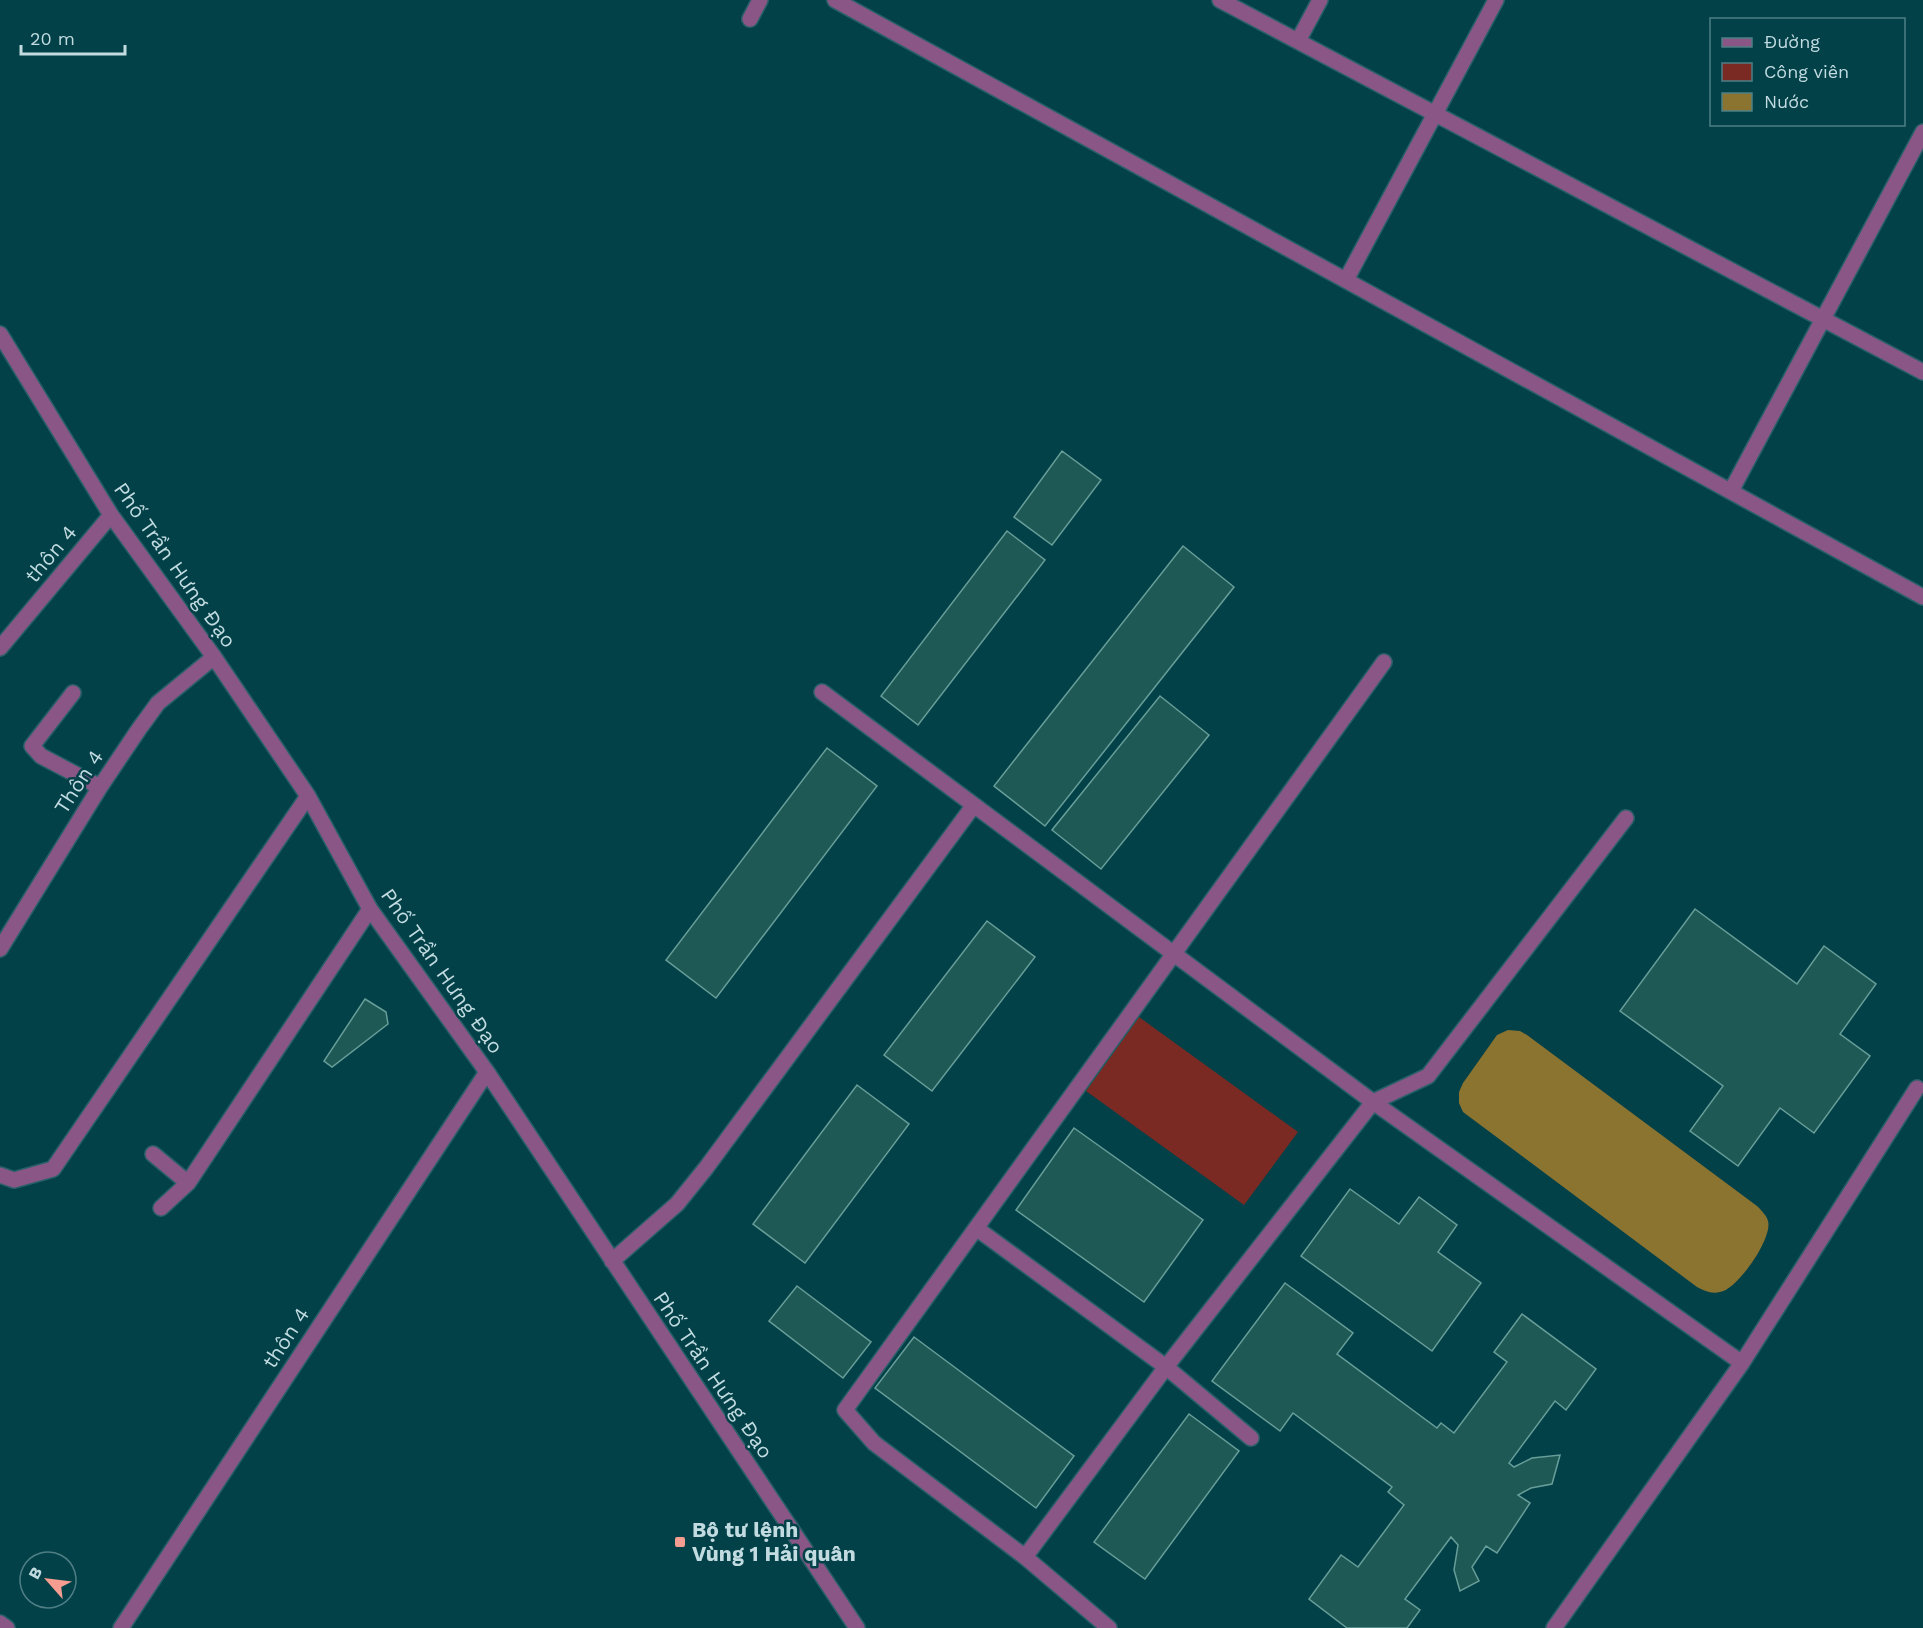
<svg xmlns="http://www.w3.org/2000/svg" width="1923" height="1628" viewBox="0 0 1923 1628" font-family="'Work Sans',sans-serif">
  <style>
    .green { fill: #7a2a22 }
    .water { fill: #8b7330 }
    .building { fill: #1f5955; stroke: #689e99; stroke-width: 1.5 }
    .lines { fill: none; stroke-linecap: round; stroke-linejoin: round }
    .minor-casing { stroke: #296067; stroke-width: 18 }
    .minor { stroke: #895686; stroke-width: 15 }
    .poi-dot { fill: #f59d90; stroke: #034149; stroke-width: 2 }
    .labels { text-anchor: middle; stroke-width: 5; stroke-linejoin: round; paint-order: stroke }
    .street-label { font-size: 21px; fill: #c1dbe0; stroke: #034149 }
    .poi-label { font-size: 21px; font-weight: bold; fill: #c1dbe0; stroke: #034149; text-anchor: start }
  </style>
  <rect width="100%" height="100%" fill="#034149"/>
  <!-- green -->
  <path class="green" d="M1139,1017L1298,1132L1244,1205L1086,1091Z"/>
  <!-- water -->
  <path class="water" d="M1508,1030L1520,1031L1527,1035L1757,1206C1761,1210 1767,1216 1768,1221C1773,1238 1737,1290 1720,1292C1711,1294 1705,1291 1697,1287L1463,1112L1459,1103V1092L1463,1083L1497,1035Z"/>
  <!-- building -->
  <path class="building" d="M1062,451L1101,480L1052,545L1014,517Z
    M1007,531L1045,560L918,725L881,696Z
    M1183,546L1234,587L1045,826L994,786Z
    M1160,696L1209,735L1101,869L1052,830Z
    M827,748L877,786L716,998L666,960Z
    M1695,909L1797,984L1824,946L1876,984L1840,1034L1870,1056L1814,1133L1780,1108L1738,1166L1690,1131L1723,1086L1620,1011Z
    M987,921L1035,957L932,1091L884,1055Z
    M365,999L386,1012L388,1024L332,1067L324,1061Z
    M857,1085L909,1124L805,1263L753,1224Z
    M1074,1128L1203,1220L1144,1302L1016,1210Z
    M1350,1189L1399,1224L1419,1197L1457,1225L1438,1252L1481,1283L1432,1351L1301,1256Z
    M1285,1283L1353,1333L1337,1354L1437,1428L1441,1423L1454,1433L1507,1362L1494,1352L1522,1314L1596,1369L1566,1410L1555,1401L1509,1463L1514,1467L1532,1458L1560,1455L1552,1484L1531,1488L1518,1495L1530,1503L1497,1553L1486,1546L1472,1567L1479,1581L1460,1591L1454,1570L1458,1545L1451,1537L1405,1599L1420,1610L1407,1628H1347L1309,1599L1341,1555L1358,1567L1404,1505L1388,1492L1392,1487L1293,1413L1280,1431L1212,1381Z
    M797,1286L871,1342L843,1378L769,1321Z
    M914,1337L1074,1456L1036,1508L875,1388Z
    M1189,1414L1239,1451L1145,1579L1094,1542Z"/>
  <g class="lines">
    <!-- minor casing -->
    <g class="minor-casing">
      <path id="minor" d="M835,0L1923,597
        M1220,0L1923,372
        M750,19L760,0
        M1298,41L1320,0
        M1346,280L1496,0
        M0,334L111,515L214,657L308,796L370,909L487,1072L857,1628
        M1731,491L1923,132
        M0,648L111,515
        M822,692L1373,1102L1742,1363
        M73,693L32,746L41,756L100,787
        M0,949L100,787L139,729L158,703L214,657
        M153,1154L188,1183
        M0,1175L14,1180L53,1169L308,796
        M161,1208L188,1183L370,909
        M976,1228L1166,1367L1251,1438
        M612,1261L677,1204L706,1168L974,805
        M1025,1557L1166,1367L1373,1102L1428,1076L1626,818
        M0,1623L7,1628
        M121,1628L487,1072
        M1109,1628L1025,1557L874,1443L845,1410L1384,662
        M1554,1628L1742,1363L1917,1088"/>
    </g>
    <!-- minor -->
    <use href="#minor" class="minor"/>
  </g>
  <!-- markers -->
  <rect class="poi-dot" x="674" y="1536" width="12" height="12" rx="3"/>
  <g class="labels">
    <!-- street labels -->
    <g class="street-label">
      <text transform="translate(51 554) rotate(-50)" y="7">thôn 4</text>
      <text transform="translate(175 565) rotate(55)" y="7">Phố Trần Hưng Đạo</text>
      <text transform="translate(79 782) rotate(-57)" y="7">Thôn 4</text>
      <text transform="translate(442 971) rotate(55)" y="7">Phố Trần Hưng Đạo</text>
      <text transform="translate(286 1338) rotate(-57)" y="7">thôn 4</text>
      <text transform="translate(713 1375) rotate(56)" y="7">Phố Trần Hưng Đạo</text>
    </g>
    <!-- poi labels -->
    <g class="poi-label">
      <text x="692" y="1537">Bộ tư lệnh<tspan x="692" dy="24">Vùng 1 Hải quân</tspan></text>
    </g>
  </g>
  <!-- legend -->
  <rect x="1710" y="18" width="195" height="108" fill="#034149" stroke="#4f7f85" stroke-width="1.5"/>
  <rect x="1722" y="38" width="30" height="9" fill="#895686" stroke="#4f7f85" stroke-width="1.5"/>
  <text x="1764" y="48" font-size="18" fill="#c1dbe0">Đường</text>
  <rect x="1722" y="63" width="30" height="18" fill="#7a2a22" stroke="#4f7f85" stroke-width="1.5"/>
  <text x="1764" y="78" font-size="18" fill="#c1dbe0">Công viên</text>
  <rect x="1722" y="93" width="30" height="18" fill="#8b7330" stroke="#4f7f85" stroke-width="1.5"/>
  <text x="1764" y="108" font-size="18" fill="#c1dbe0">Nước</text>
  <!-- north arrow -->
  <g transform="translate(48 1580) rotate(298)"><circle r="28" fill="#034149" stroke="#4f7f85" stroke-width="1.5"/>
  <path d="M0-4.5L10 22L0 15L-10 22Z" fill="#f59d90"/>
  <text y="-9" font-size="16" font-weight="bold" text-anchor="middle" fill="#c1dbe0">B</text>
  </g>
  <!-- scale -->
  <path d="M21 45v9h104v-9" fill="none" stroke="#c1dbe0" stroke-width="3"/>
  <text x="30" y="45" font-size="18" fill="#c1dbe0" stroke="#034149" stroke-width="4.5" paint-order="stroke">20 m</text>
</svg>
